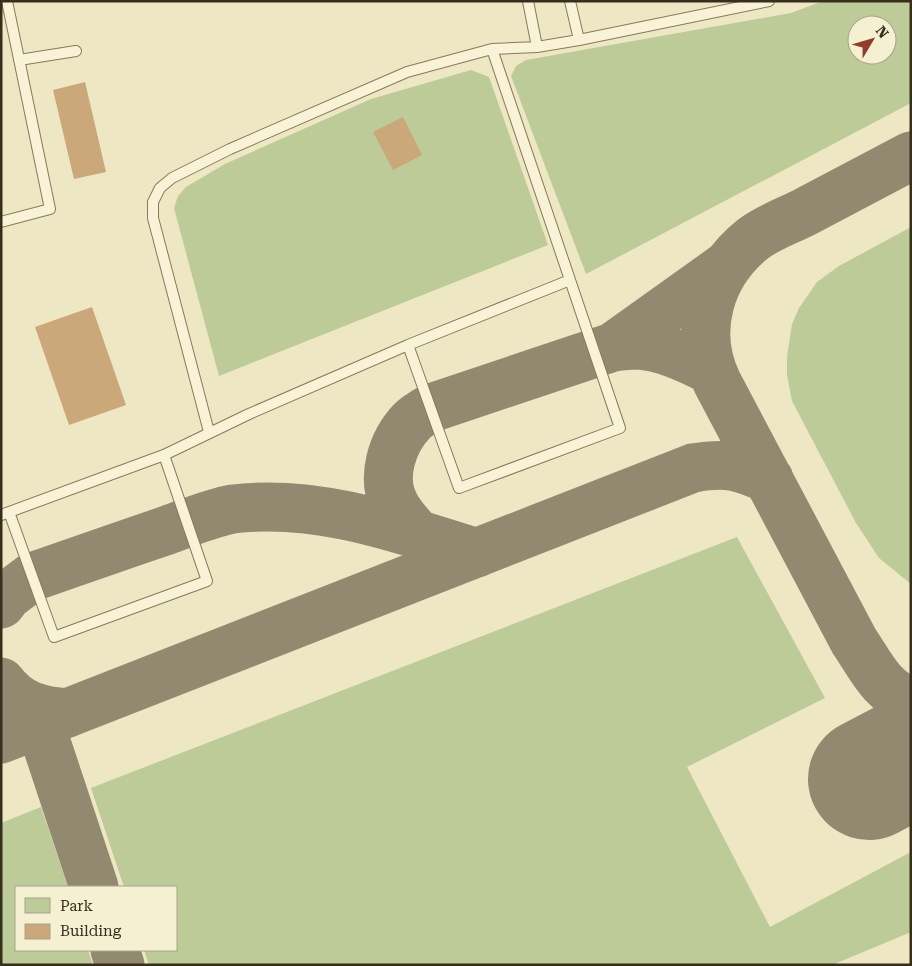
<svg xmlns="http://www.w3.org/2000/svg" width="912" height="966" viewBox="0 0 912 966" font-family="'Roboto Serif',serif">
  <style>
    .green { fill: #bccb97; fill-rule: evenodd }
    .lines { fill: none; stroke-linecap: round; stroke-linejoin: round }
    .taxiway { stroke: #928a70; stroke-width: 49 }
    .runway { stroke: #928a70; stroke-width: 122 }
    .building { fill: #caa879 }
    .lane-casing { stroke: #87795a; stroke-width: 12 }
    .lane { stroke: #f8f3d6; stroke-width: 10 }
  </style>
  <rect width="100%" height="100%" fill="#ede7c3"/>
  <!-- green -->
  <path class="green" d="M823,1H911V103L586,274L511,76L516,66L526,60L791,13ZM857,25H887V55H857Z
    M471,70L489,77L548,245L219,376L174,208L178,196L186,187L225,164L371,99Z
    M911,227V584L879,558L856,523L792,401L787,375V357L792,324L799,308L817,282L839,266Z
    M737,537L825,698L687,767L770,927L911,852V932L832,965H149L144,950H176V887H124L91,788Z
    M41,807L68,887H16V950H88L93,965H1V823Z"/>
  <g class="lines">
    <!-- taxiway -->
    <path class="taxiway" d="M911,156C875,175 839,194 803,213C787,221 767,228 753,239C709,274 693,331 717,382L854,641C871,666 881,691 911,702
      M613,347L729,264
      M417,534C409,524 399,515 394,503C381,477 392,442 412,421C417,416 424,412 431,408L613,347C621,346 629,345 637,345C662,346 689,359 711,370
      M1,604L7,596L32,577C76,562 120,546 165,531C184,524 214,512 233,509C317,499 398,528 477,553
      M1,682C19,706 40,711 68,713
      M40,724L94,887
      M1,739L693,468C727,462 739,466 769,479
      M115,950L120,965"/>
    <!-- runway -->
    <path class="runway" d="M869,779L911,757"/>
  </g>
  <!-- building -->
  <path class="building" d="M85,82L106,172L74,179L53,90Z
    M403,117L422,155L393,170L373,132Z
    M92,307L126,405L69,425L35,327Z"/>
  <g class="lines">
    <!-- lane casing -->
    <g class="lane-casing">
      <path id="lane" d="M528,1L537,47
        M570,1L579,40
        M19,60L76,51
        M1,222L50,209L7,1
        M408,345L459,488L620,428L492,49
        M209,432L153,218V202L160,188L172,178L230,149L407,72L492,49L537,47L579,40L769,1
        M9,512L54,637L207,581L164,455
        M1,515L164,455L249,414L408,345L570,280"/>
    </g>
    <!-- lane -->
    <use href="#lane" class="lane"/>
  </g>
  <!-- border -->
  <rect width="912" height="966" fill="none" stroke="#372e1e" stroke-width="5"/>
  <!-- legend -->
  <rect x="15" y="886" width="162" height="65" fill="#f5f0d2" stroke="#a9a28a"/>
  <rect x="25" y="898" width="25" height="15" fill="#bccb97" stroke="#a9a28a"/>
  <text x="60" y="911" font-size="15" fill="#372e1e">Park</text>
  <rect x="25" y="924" width="25" height="15" fill="#caa879" stroke="#a9a28a"/>
  <text x="60" y="936" font-size="15" fill="#372e1e">Building</text>
  <!-- north arrow -->
  <g transform="translate(872 40) rotate(52)"><circle r="24" fill="#f5f0d2" stroke="#a9a28a"/>
  <path d="M0-4L9 19L0 12L-9 19Z" fill="#943c2b"/>
  <text y="-8" font-size="14" font-weight="bold" text-anchor="middle" fill="#372e1e">N</text>
  </g>
</svg>
